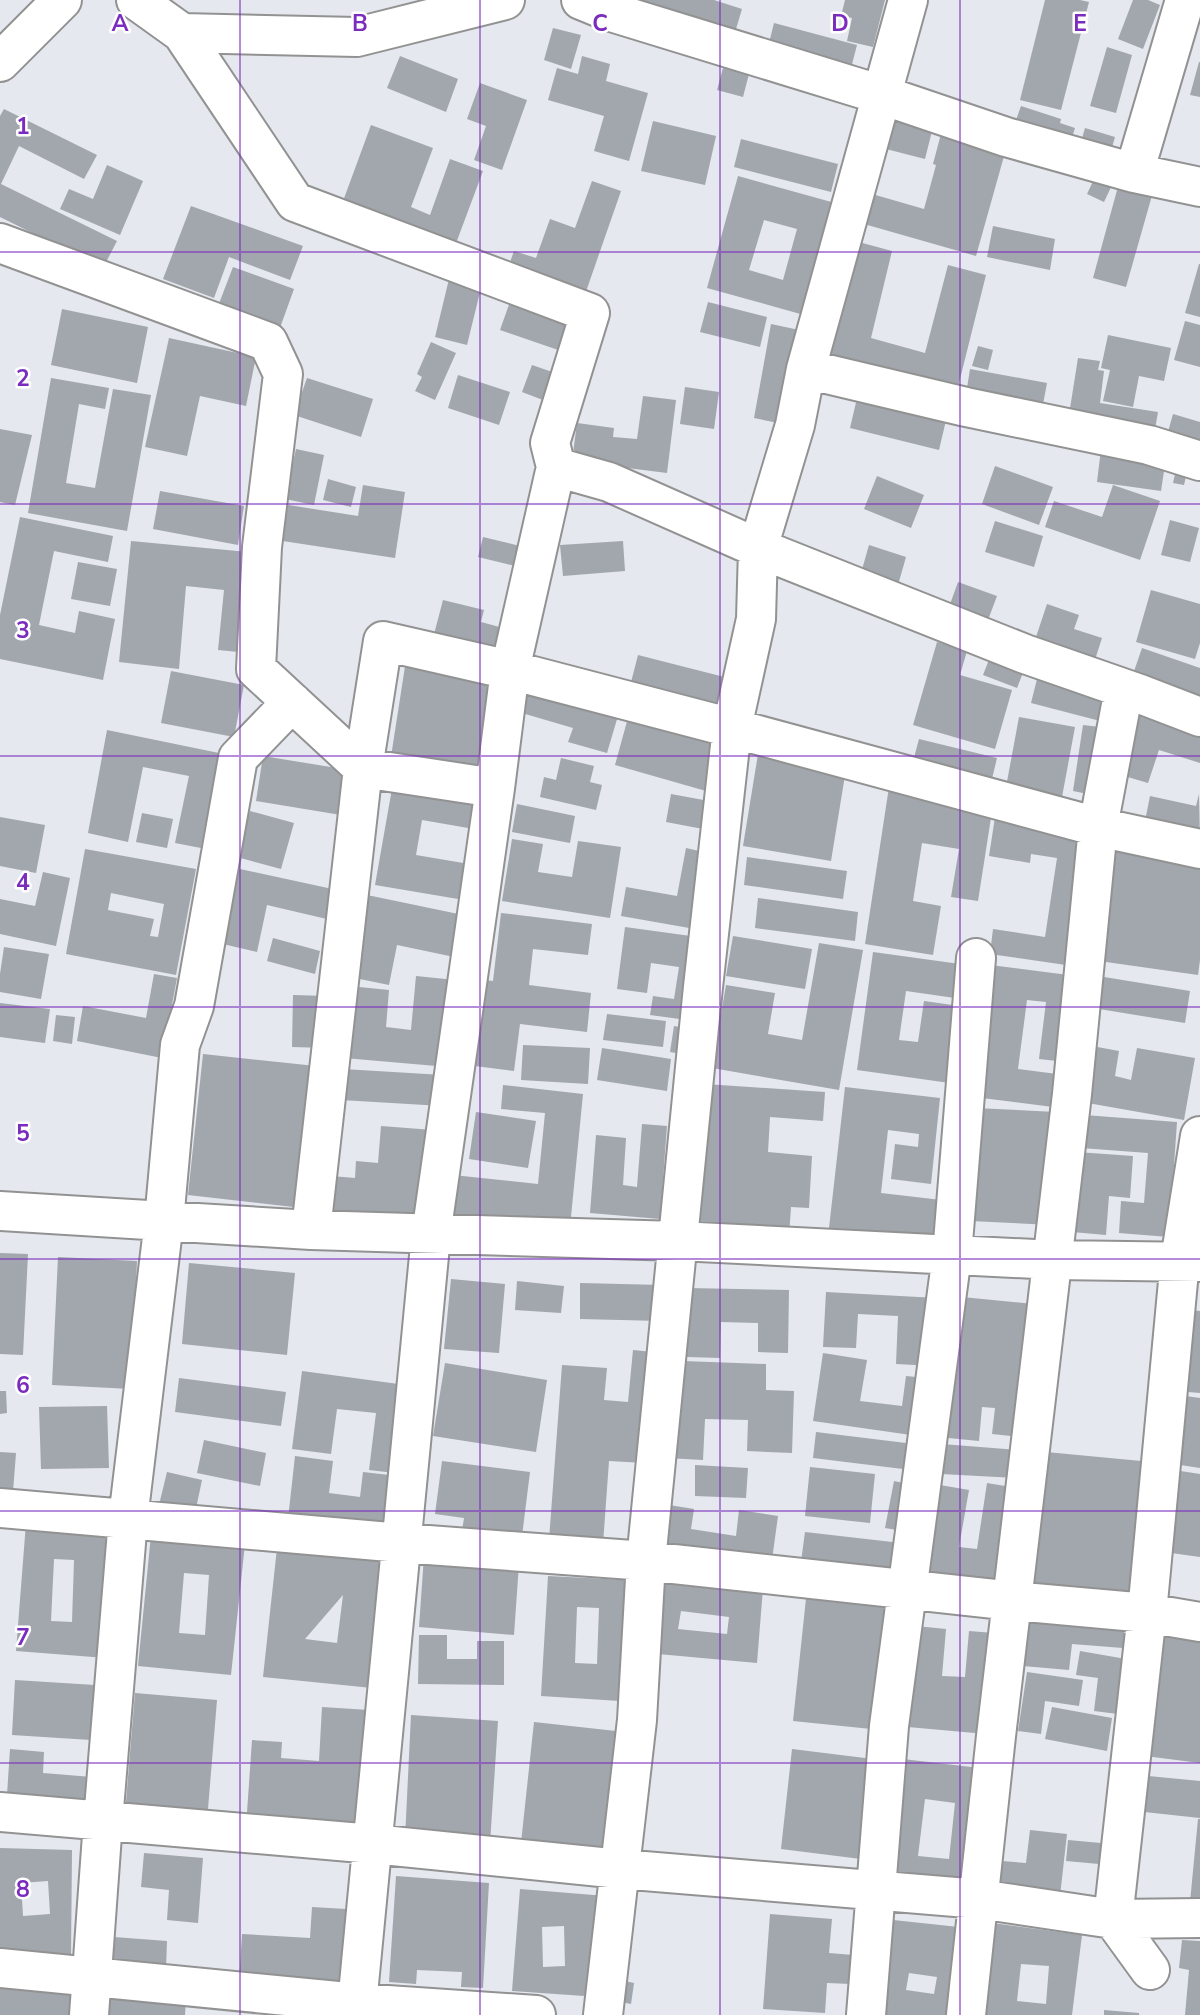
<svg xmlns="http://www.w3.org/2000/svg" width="1200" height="2015" viewBox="0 0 1200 2015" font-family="'Nunito Sans',sans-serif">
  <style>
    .building { fill: #a1a7ac; fill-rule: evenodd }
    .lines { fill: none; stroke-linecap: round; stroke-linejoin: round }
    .minor-casing { stroke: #929292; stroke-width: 42 }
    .tertiary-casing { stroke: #929292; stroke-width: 42 }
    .minor { stroke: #fff; stroke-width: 38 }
    .tertiary { stroke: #fff; stroke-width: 38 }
    .grid { fill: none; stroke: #7b2cbf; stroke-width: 2; stroke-opacity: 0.55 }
    .grid-label { font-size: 23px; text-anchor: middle; font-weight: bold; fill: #7b2cbf; stroke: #fff; stroke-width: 5; stroke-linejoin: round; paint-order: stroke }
  </style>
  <rect width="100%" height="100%" fill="#e5e8ee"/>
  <!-- building -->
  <path class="building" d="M636,0H714L742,9L733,39Z
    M845,0H885L873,47L847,41L852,18L841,16Z
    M1045,0H1080L1089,2L1061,110L1020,100Z
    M1133,0H1148L1160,5L1143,49L1118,39Z
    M774,23L857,45L850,72L767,51Z
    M553,28L581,35L571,69L544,60Z
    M1107,47L1132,55L1116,113L1090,106Z
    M400,56L458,79L446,112L387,88Z
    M582,56L610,64L606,81L648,93L629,161L594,151L604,116L548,100L557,68L578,74Z
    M1199,62H1200V97L1190,95Z
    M723,68L749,74L743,97L717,90Z
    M480,83L527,100L502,170L474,160L486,126L467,119Z
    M1021,106L1061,119L1060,123L1075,128L1067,153L1011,134Z
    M4,109L97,155L84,179L19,146L1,184L117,241L103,268L0,217V116Z
    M653,121L716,136L705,185L641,171Z
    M894,121L932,131L925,159L886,149Z
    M371,125L433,148L411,207L430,215L450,159L483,171L452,254L339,212Z
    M1085,128L1115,137L1108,161L1078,152Z
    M942,130L1006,149L976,256L864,224L872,194L924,209L936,165L933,164Z
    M741,139L838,164L831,192L734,167Z
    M107,165L143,181L120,235L60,209L69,189L93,199Z
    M738,176L835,203L804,315L707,288ZM764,220L797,229L783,280L749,270Z
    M1095,177L1112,185L1104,202L1087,194Z
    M592,181L621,191L582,303L505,276L514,251L536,258L550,219L575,228Z
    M1119,183L1153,192L1126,287L1093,278Z
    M191,206L303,246L290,280L229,257L214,298L163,279Z
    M993,226L1055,239L1050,270L987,257Z
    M855,241L892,251L871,338L925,353L948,265L986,275L956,395L826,362Z
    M1199,264H1200V317L1185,313Z
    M233,267L294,289L277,336L215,314Z
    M449,279L481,288L467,345L435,337Z
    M511,299L575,322L564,352L500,330Z
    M708,302L767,317L760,347L700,332Z
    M62,309L148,327L137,383L51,365Z
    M1185,321L1200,325V367L1174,360Z
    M771,324L804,331L788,425L754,418Z
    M1108,335L1171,348L1164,381L1139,376L1133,407L1103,401L1110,370L1101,368Z
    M169,338L256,357L246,406L200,396L187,456L145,447Z
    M431,342L456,353L435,400L415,391L422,377L417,374Z
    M978,346L993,350L988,370L972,366Z
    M1078,358L1100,361L1098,370L1104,371L1100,403L1158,412L1154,435L1068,421Z
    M532,365L558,374L548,402L522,392Z
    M970,369L1047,383L1041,415L965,401Z
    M458,375L510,392L499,425L448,408Z
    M51,378L109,388L105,409L79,404L66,483L95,488L113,389L151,395L127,531L28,513Z
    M307,378L373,399L361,437L294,415Z
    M685,387L719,392L714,429L680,424Z
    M858,394L947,416L939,450L850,428Z
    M643,396L676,400L667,473L572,461L577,423L614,428L613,437L637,439Z
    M1173,414L1200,422V456L1164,446Z
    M0,429L32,435L15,505L0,502Z
    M296,449L324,455L314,505L285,499Z
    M1101,449L1166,458L1161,491L1097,482Z
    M1177,465L1188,468L1184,485L1173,483Z
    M995,466L1053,487L1039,525L982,504Z
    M877,476L924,495L911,528L864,509Z
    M328,479L356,487L351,507L323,500Z
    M363,485L405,492L395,558L276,540L282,504L358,516Z
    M1113,485L1160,501L1140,560L1045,527L1054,501L1102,517Z
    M160,491L244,506L238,545L153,529Z
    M20,517L113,536L108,562L54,551L39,625L75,633L79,611L115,619L103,680L0,659V615Z
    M1170,520L1199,528L1190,562L1161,555Z
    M995,521L1043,536L1034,567L985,552Z
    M483,537L520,546L515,566L478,557Z
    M131,541L259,553L249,653L218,650L224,590L186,586L179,669L119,662Z
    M623,541L625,571L563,576L560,545Z
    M869,545L906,557L898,585L861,573Z
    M78,562L117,569L110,606L71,599Z
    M958,582L997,596L988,620L949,607Z
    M1151,590L1200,604V643L1195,659L1136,642Z
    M443,600L484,610L481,622L507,629L499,659L432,642Z
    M1047,604L1079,615L1074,629L1102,638L1092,669L1032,649Z
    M937,642L967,651L960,675L1012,690L995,749L913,725Z
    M1142,648L1200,668V703L1131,680Z
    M992,652L1026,665L1017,688L983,675Z
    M638,655L732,679L723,715L629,690Z
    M406,660L497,675L480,779L390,763Z
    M171,671L244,685L234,737L161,723Z
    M1038,675L1112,695L1104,722L1031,703Z
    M530,683L620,709L607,753L568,742L573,728L522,713Z
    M1132,706L1200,728V763L1159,750L1148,783L1111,772Z
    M629,714L721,740L706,791L615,765Z
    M1019,717L1075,727L1062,797L1006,787Z
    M1083,725L1108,728L1098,796L1073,791Z
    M107,730L219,753L201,848L175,843L189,776L143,767L128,842L88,833Z
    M919,739L997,758L991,783L912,765Z
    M759,748L847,763L831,861L743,846Z
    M263,756L349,770L341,815L256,801Z
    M561,758L594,766L590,782L602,785L596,810L540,797L544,777L556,780Z
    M393,783L480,798L474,829L422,820L416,855L475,865L470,901L375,885Z
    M889,787L993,805L978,901L951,897L959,849L922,843L913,901L941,906L933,955L865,944Z
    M671,794L709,801L703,829L666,822Z
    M1199,794L1200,843L1143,831L1150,796L1196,806Z
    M517,804L575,816L570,843L512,832Z
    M250,811L294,823L281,869L237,857Z
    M142,813L173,819L167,848L136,842Z
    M0,817L45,825L36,873L0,866Z
    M995,817L1093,832L1073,966L990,954L993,929L1045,937L1057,858L1031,854L1030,863L989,856Z
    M512,839L543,844L538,872L572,877L578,841L621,847L610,918L502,901Z
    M1115,842L1200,854V960L1198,975L1099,961Z
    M686,848L708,853L695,929L621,916L626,887L677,896Z
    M85,849L196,869L176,975L66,954ZM111,893L164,904L158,937L150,936L154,919L108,910Z
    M747,857L847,871L843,899L744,885Z
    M226,866L337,890L331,920L267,905L257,952L210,941Z
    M43,872L70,878L56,946L0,934V899L35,906Z
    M367,895L468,916L459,958L397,945L389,985L350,977Z
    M758,898L858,912L855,941L755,928Z
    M501,913L592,924L588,955L533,949L529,985L591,993L587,1032L520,1024L514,1071L475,1066L485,980L493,981Z
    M625,927L698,937L687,1020L650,1015L653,996L674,999L679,967L651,963L647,993L617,989Z
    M733,936L812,949L805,989L726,976Z
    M273,938L320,951L315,974L267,961Z
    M819,943L863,950L839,1090L712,1068L726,985L775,993L768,1034L802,1040Z
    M4,947L49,954L41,999L0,992V974Z
    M873,952L960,964L955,998L906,991L899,1040L918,1042L924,1001L967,1007L957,1084L857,1070Z
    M990,965L1076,976L1066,1062L1039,1059L1046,1002L1027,1000L1018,1069L1065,1075L1061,1108L974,1097Z
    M154,974L177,978L162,1058L77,1041L83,1006L146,1018Z
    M416,976L455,980L448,1067L344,1058L349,986L389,990L386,1027L411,1030Z
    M1098,976L1190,991L1185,1023L1093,1008Z
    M293,995L327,996V1048L292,1047Z
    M0,1003L50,1009L45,1043L0,1037Z
    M607,1014L666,1021L663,1047L603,1040Z
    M56,1015L75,1017L72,1044L53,1041Z
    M674,1026L692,1029L688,1055L670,1052Z
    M523,1045L590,1048L588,1084L521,1080Z
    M1092,1046L1119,1051L1115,1076L1131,1080L1137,1048L1195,1058L1184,1120L1082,1102Z
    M602,1048L671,1059L667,1091L597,1080Z
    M203,1054L316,1066L302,1208L188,1195Z
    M343,1069L443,1075L442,1106L341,1100Z
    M705,1084L825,1092L823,1121L770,1117L768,1152L812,1156L809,1208L791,1207L789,1236L695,1229Z
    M503,1085L583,1094L570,1227L449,1215L453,1175L538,1184L545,1113L501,1109Z
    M845,1087L940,1098L931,1184L891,1179L895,1144L918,1147L919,1134L888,1130L881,1193L950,1201L946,1241L829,1228Z
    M975,1108L1056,1112L1052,1225L970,1221Z
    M476,1112L536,1121L528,1168L469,1159Z
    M1084,1115L1177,1122L1169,1237L1119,1233L1121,1201L1144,1203L1148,1153L1081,1148Z
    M642,1124L667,1126L660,1219L590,1213L596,1135L626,1138L623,1185L637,1187Z
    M381,1126L433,1130L428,1218L329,1211L331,1176L355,1178L356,1161L378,1163Z
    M1077,1152L1133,1156L1130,1198L1109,1196L1106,1235L1072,1232Z
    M0,1253L28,1254L23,1355L0,1354Z
    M58,1257L137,1261L131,1389L52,1385Z
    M189,1263L295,1273L287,1355L182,1344Z
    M451,1279L505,1284L499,1353L444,1349Z
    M517,1281L564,1286L561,1313L515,1310Z
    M580,1283L662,1285L661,1321L580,1319Z
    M688,1288L789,1290L788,1353L758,1352V1323L721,1322L720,1358L687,1357Z
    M826,1292L937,1298L934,1366L896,1364L898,1316L858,1314L856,1348L823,1347Z
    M952,1296L1034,1304L1021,1437L992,1434L995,1408L982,1407L979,1441L938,1437Z
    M1184,1309L1200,1311V1393L1176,1391Z
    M633,1350L653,1352L645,1463L609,1461L603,1544L549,1540L562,1365L607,1368L604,1400L628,1402Z
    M823,1353L867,1360L860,1401L902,1406L906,1376L926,1378L918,1436L813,1421Z
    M683,1361L766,1364V1390L794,1391L792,1453L747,1451L748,1420L705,1419L703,1460L667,1458Z
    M445,1363L547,1380L536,1452L433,1436Z
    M302,1371L406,1385L395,1473L369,1470L376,1413L337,1409L331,1454L292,1449Z
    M179,1378L286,1392L281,1426L175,1412Z
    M0,1391H6L7,1413L0,1414Z
    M1178,1395L1200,1398V1468L1167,1463Z
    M107,1406L109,1468L41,1469L39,1407Z
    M816,1432L906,1443L903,1469L813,1458Z
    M204,1440L266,1453L260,1486L197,1473Z
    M942,1444L1018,1450L1016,1478L941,1474Z
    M0,1452L16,1453L13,1492L0,1491Z
    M1046,1452L1152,1462L1139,1602L1034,1592Z
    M295,1456L333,1461L329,1493L360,1497L363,1472L398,1476L391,1531L288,1519Z
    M442,1461L530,1472L521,1544L461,1537L464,1518L435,1514Z
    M695,1465L748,1468L746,1498L695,1496Z
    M810,1467L875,1474L870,1523L805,1516Z
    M1174,1470L1200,1474V1557L1164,1552Z
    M167,1472L202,1480L194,1518L158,1509Z
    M894,1481L912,1485L903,1531L885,1528Z
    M987,1483L1017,1488L1001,1591L926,1579L940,1485L969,1490L959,1547L977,1549Z
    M663,1504L694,1509L691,1529L736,1536L739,1510L778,1516L771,1567L656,1550Z
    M26,1523L117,1530L106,1658L16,1651ZM54,1559L74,1560L72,1622L51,1621Z
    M805,1532L901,1543L896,1580L800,1569Z
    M151,1535L245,1544L231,1675L138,1666ZM184,1573L209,1575L205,1635L179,1633Z
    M277,1548L386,1559L372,1688L263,1677ZM343,1595L337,1643L305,1639Z
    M424,1556L519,1564L514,1635L419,1627Z
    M548,1576L626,1580L620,1701L541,1696ZM577,1607L599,1608L597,1664L575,1663Z
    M655,1577L763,1588L757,1663L647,1653ZM681,1611L729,1617L727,1634L678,1629Z
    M807,1589L893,1598L881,1730L793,1721Z
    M1028,1614L1125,1622L1123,1648L1072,1644L1069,1670L1023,1666Z
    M1153,1624L1200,1630V1763L1137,1755Z
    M916,1626L946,1629L942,1676L965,1677L969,1631L994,1633L986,1734L908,1727Z
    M419,1635H447V1659H477V1641H504V1685L418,1684Z
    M1080,1651L1126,1659L1118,1714L1094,1711L1098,1678L1076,1675Z
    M1027,1672L1083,1680L1079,1706L1045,1701L1041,1734L1018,1731Z
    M15,1680L95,1685L91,1740L12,1735Z
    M135,1693L217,1700L207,1821L125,1814Z
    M322,1707L369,1710L362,1834L246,1827L252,1740L282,1742L281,1758L319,1761Z
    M1052,1707L1112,1718L1107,1751L1045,1739Z
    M411,1715L498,1721L490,1844L405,1839Z
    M534,1722L625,1732L612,1853L521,1843Z
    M10,1749L44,1752L43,1773L92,1777L90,1816L6,1810Z
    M792,1749L873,1759L861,1859L781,1849Z
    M903,1759L988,1769L974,1895L890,1885ZM925,1799L955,1803L949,1859L918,1856Z
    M1138,1775L1200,1781V1818L1135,1811Z
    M1198,1819H1200V1902H1190Z
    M1030,1830L1067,1834L1060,1896L999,1890L1002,1861L1026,1863Z
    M1068,1840L1101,1843L1099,1864L1066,1861Z
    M0,1848L72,1850L71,1957L0,1956ZM48,1881L50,1914L23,1916L21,1883Z
    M144,1853L203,1858L198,1923L167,1920L169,1890L141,1887Z
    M396,1876L489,1883L483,1988L461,1987L462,1972L417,1970L416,1984L389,1982Z
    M520,1889L606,1896L599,1997L512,1991ZM564,1926L565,1966L543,1967L542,1927Z
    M312,1907L346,1909L342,1987L239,1982L242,1934L310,1938Z
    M770,1914L832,1919L829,1953L853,1955L851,1984L827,1983L825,2013L763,2009Z
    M884,1919L968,1928L960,2015H874ZM909,1973L937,1977L934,1994L906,1990Z
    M992,1923L1082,1935L1072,2015H980ZM1021,1964L1049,1966L1046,2004L1017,2001Z
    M114,1937L167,1941L166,1968L112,1964Z
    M1182,1940L1200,1941V2015H1185L1189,1970L1179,1968Z
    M620,1980L634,1983L631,2004L617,2001Z
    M0,1985L75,1993L73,2015H0Z
    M103,1995L186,1999L185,2015H102Z
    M1104,2010L1139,2013V2015H1104Z"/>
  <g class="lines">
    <!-- minor casing -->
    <g class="minor-casing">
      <path id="minor" d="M136,0L182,33L295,202L590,313L550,443L556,467L510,670L495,788L431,1235L356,2015
        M581,0L608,11L882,95L1006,137L1134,173L1200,187
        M182,33L357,37L505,0
        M1134,173L1185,0
        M0,243L268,342L283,374L262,547L256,669L363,768L495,788
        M806,369L966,407L1149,445L1200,461
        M556,467L609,482L758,548L1025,654L1140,694L1200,717
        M0,1211L311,1230L678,1241L1054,1260L1200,1262
        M311,1230L363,768L383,641L510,670L732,728L1098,827L1200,849
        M0,1508L401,1543L646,1561L1013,1601L1147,1613L1200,1622
        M0,1812L373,1844L620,1869L979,1899L1113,1919L1200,1918
        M0,1968L358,2003L536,2015
        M1150,1970L1113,1919L1147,1613L1180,1260L1200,1136
        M89,2015L103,1821L128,1519L164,1221L180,1045L194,1006L238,758L292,702
        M603,2015L637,1720L646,1561L703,987L732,728L756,619L758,548L795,425L806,369L908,0
        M866,2015L889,1726L952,1255L976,958
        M966,2015L996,1736L1072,1094L1098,827L1124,689"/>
    </g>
    <!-- tertiary casing -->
    <g class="tertiary-casing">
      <path id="tertiary" d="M0,62L62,0"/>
    </g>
    <!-- minor -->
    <use href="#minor" class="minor"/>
    <!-- tertiary -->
    <use href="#tertiary" class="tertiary"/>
  </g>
  <!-- grid -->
  <path class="grid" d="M240,0V2015M480,0V2015M720,0V2015M960,0V2015M0,252H1200M0,504H1200M0,756H1200M0,1007H1200M0,1259H1200M0,1511H1200M0,1763H1200"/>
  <g class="grid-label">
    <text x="120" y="31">A</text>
    <text x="360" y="31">B</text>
    <text x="600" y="31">C</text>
    <text x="840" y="31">D</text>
    <text x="1080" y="31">E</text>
    <text x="23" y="134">1</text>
    <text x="23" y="386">2</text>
    <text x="23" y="638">3</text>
    <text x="23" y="890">4</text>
    <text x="23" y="1141">5</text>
    <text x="23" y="1393">6</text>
    <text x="23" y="1645">7</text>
    <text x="23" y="1897">8</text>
  </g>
</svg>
